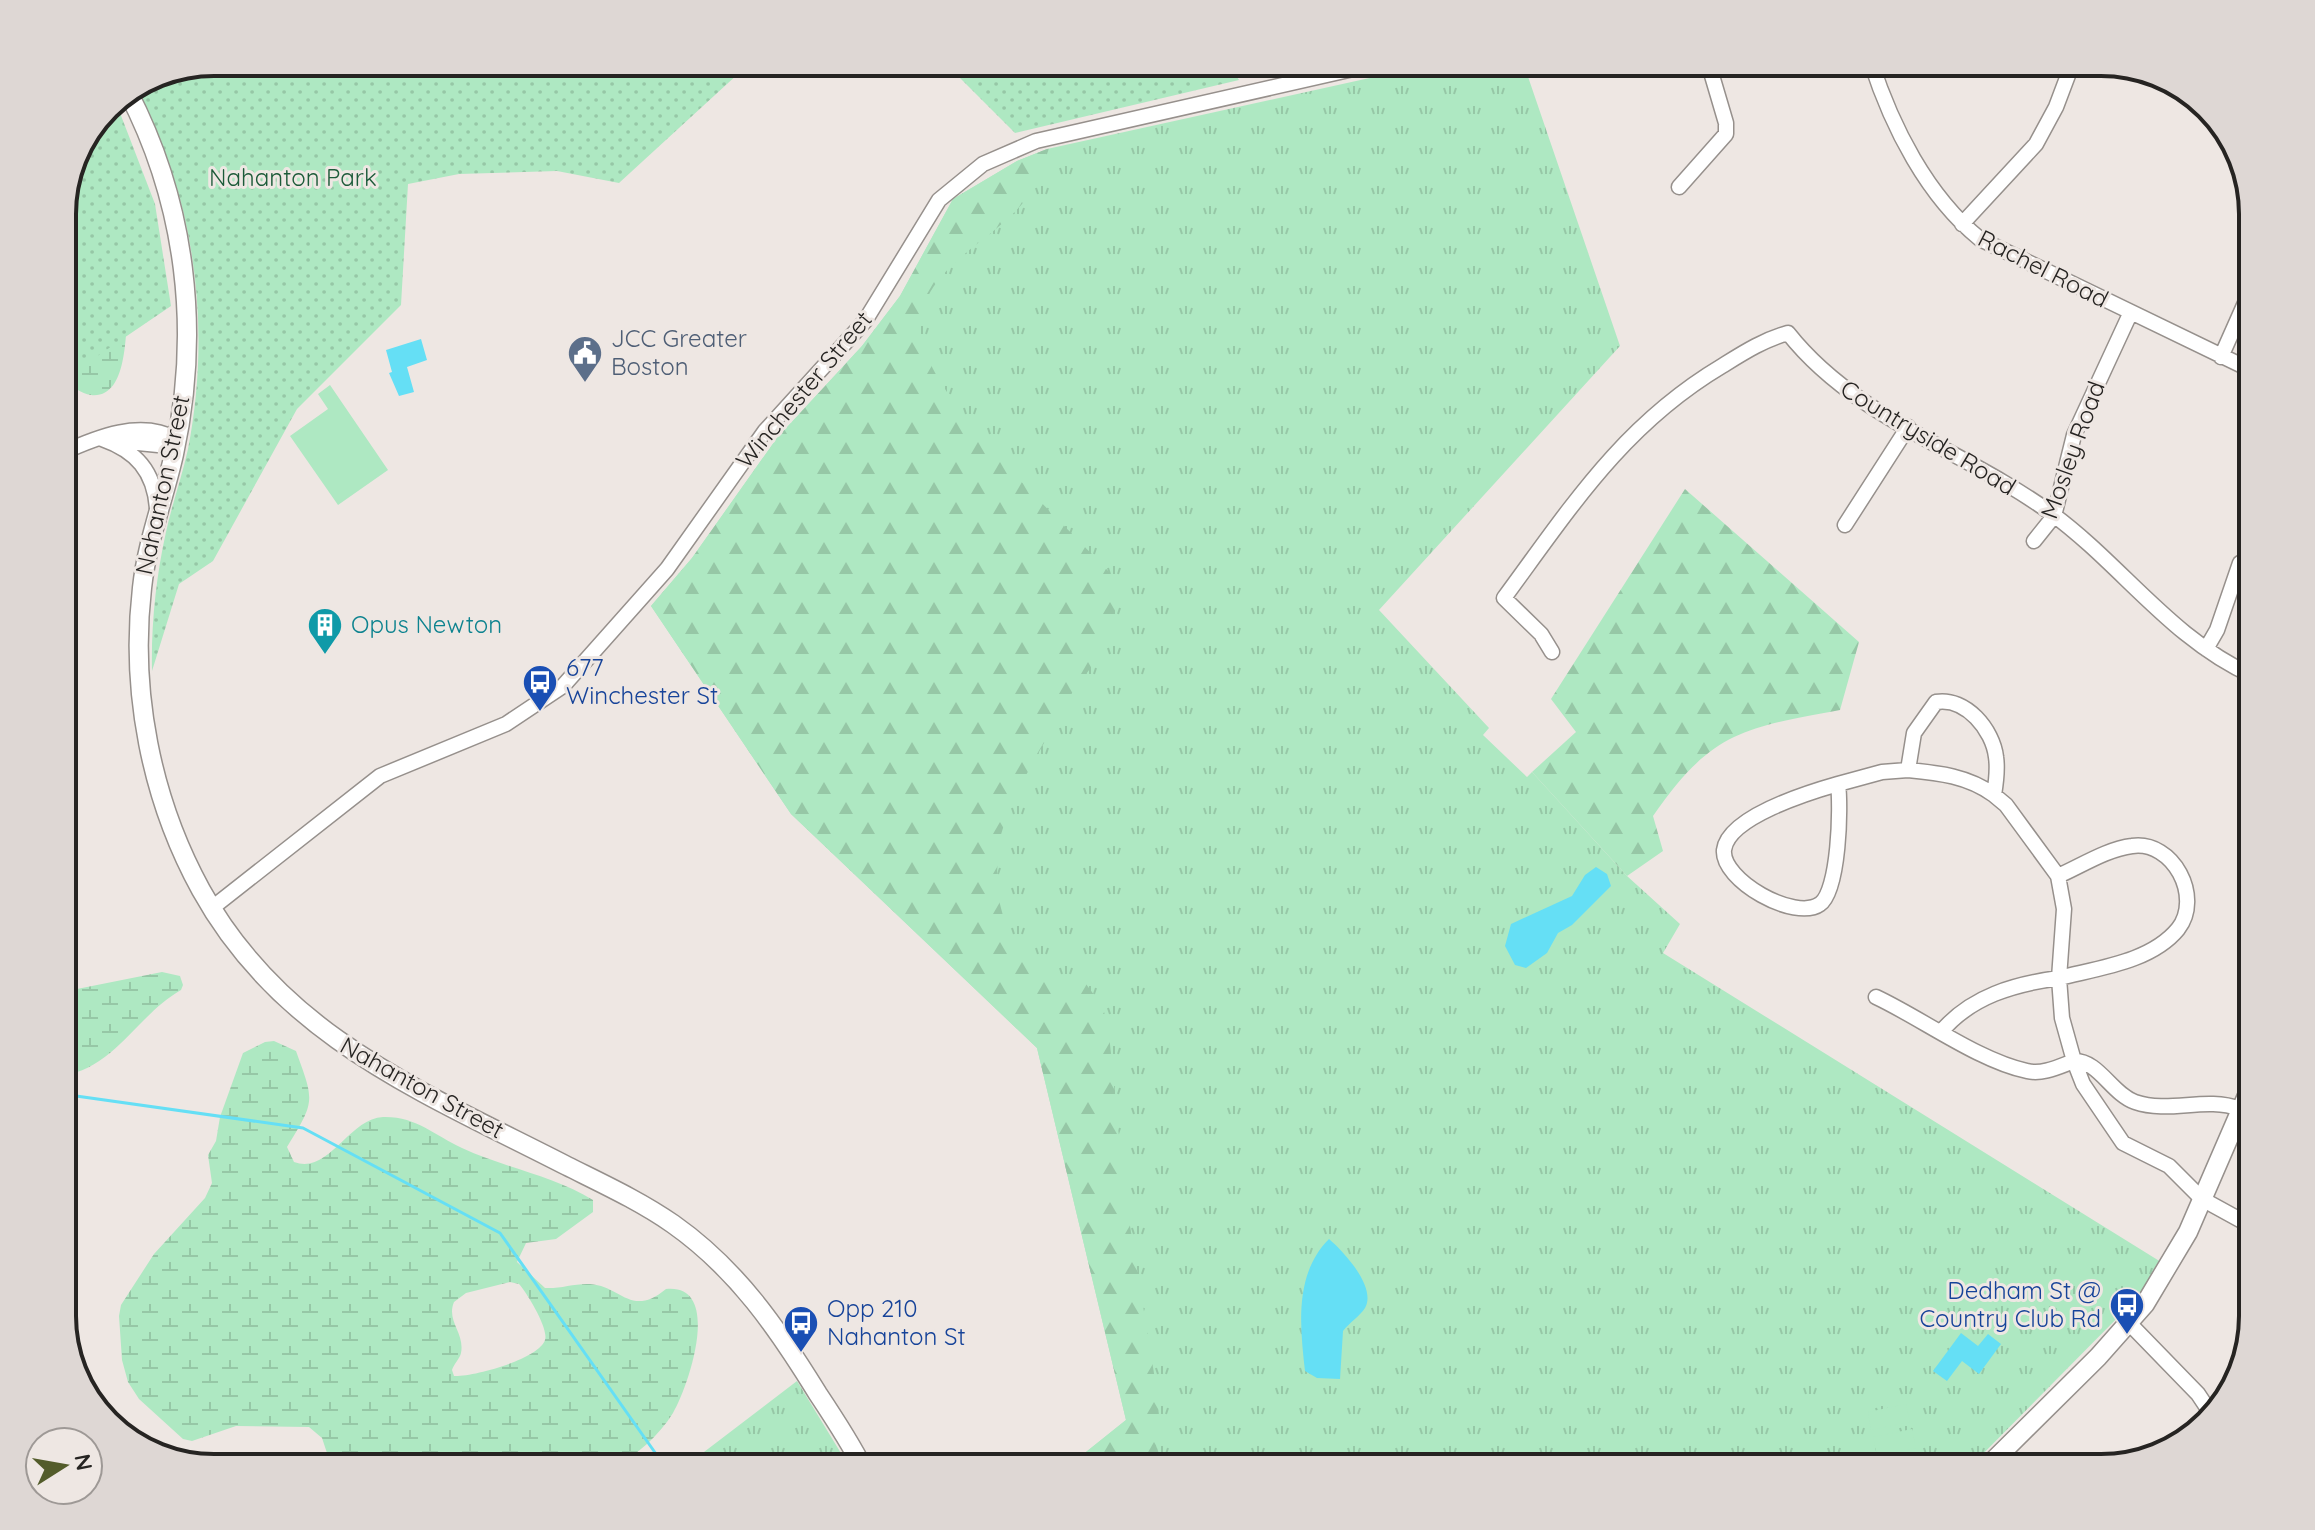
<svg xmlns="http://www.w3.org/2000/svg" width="2315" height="1530" viewBox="0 0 2315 1530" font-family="Quicksand,sans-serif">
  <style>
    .grass { fill: url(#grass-tufts) }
    .forest { fill: url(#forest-firs) }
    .wetland { fill: url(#wetland-marsh); fill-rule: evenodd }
    .park { fill: url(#park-dots) }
    .pitch { fill: #aee8c2 }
    .water { fill: #65dff5 }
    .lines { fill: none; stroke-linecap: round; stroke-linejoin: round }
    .stream { stroke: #65dff5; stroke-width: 3 }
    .minor-casing { stroke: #96908c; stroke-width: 17 }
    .major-casing { stroke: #96908c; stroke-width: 21 }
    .minor { stroke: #fff; stroke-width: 14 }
    .major { stroke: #fff; stroke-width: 18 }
    .labels { text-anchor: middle; stroke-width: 6; stroke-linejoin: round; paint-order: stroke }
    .park-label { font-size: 24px; fill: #1c5b39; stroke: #eee7e3 }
    .street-label { font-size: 24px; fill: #262422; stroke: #eee7e3 }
    .service-label { font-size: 24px; fill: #4e5e75; stroke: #eee7e3; text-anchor: start }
    .culture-label { font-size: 24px; fill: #0d838f; stroke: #eee7e3; text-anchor: start }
    .transit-label { font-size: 24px; fill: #164399; stroke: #eee7e3; text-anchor: start }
    .rim { fill: none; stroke: #262422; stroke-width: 4 }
  </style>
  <defs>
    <pattern id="grass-tufts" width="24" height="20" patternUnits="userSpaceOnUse" patternTransform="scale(2)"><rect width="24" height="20" fill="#aee8c2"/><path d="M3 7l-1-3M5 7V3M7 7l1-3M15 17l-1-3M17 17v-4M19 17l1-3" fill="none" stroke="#96c7a6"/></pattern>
    <pattern id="forest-firs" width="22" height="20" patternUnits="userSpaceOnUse" patternTransform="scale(2)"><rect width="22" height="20" fill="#aee8c2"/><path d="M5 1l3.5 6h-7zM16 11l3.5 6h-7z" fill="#96c7a6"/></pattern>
    <pattern id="wetland-marsh" width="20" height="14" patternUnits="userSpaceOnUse" patternTransform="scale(2)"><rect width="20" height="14" fill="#aee8c2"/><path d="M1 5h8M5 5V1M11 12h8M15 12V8" fill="none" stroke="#96c7a6"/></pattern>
    <pattern id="park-dots" width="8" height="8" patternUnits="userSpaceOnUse" patternTransform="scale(2)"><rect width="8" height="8" fill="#aee8c2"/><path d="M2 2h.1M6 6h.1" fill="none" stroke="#96c7a6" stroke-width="1.8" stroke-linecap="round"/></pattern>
  </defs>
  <rect width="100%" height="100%" fill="#eee7e3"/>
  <!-- grass -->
  <path class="grass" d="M1442,62H1523L1620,346L1379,610L1489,728L1483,735L1527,777L1532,772L1627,876L1680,924L1663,953L2161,1262L2136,1299L1969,1468H1066L1126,1420L1037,1048L791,814L651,606L692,558L777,438L862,346L900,296L953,199L1017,161L1047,149Z
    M797,1381L850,1468H683Z"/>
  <!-- forest -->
  <path class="forest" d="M1047,149C1042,166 1037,184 1026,199C1002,231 961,250 937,282C928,293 920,312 920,327C919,391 1065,524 1110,573L1116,584L1117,605L1095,662L1072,693L1011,802L999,841L996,889L1007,931L1031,969L1046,982L1086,984L1103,1007L1109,1034L1124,1189L1159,1404L1156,1442L1159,1468H1066L1126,1420L1037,1048L791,814L651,606L692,558L777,438L862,346L900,296L953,199L1017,161Z
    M1685,489L1859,642L1840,710C1743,728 1711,732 1653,816L1663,851L1627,876L1532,772L1576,732L1551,699Z"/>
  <!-- wetland -->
  <path class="wetland" d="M128,310C125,334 128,399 91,395C80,394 74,384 62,385V341Z
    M162,972L180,976L183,985L181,990C136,1016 116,1067 62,1076V992Z
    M274,1041L296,1051C314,1101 316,1100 287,1147L294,1162C329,1175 348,1119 383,1117C416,1116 434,1135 462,1148C505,1168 552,1175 593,1200V1212L556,1239L526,1243L517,1262L545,1288C560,1289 575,1283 590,1284C621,1286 631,1318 666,1289C724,1283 688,1388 673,1413C658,1437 638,1453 615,1468H332L322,1438L309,1427L236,1426L192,1441L183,1439L139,1399L128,1382L122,1360L119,1316L121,1305L154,1254L205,1198L212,1183L208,1155L216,1141L220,1117L243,1053L265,1042ZM510,1282L519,1284C527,1293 549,1329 545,1340C539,1359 473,1377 454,1376L452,1370C454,1364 460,1358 461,1353C465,1333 446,1321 454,1302L466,1293Z"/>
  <!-- park -->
  <path class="park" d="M214,62H751L619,183L557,171L459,174L408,184L401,305L297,409L213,561L179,584L152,671C151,625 156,577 166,532C172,504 182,477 188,449C212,326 195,198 136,87L156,73Z
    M944,62H1227L1239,80L1015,133Z
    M115,100L155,204L171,306L62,380V204L107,106Z"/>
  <!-- pitch -->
  <path class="pitch" d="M330,385L388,470L338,505L290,436L328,409L318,394Z
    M1906,1404L1910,1422L1871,1430L1868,1412Z
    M1912,1429L1916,1448L1877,1456L1873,1437Z"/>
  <!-- water -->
  <path class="water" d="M421,339L427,360L407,367L414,392L399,396L389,373L392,372L386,350Z
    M1596,867L1607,874L1611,886L1572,925L1558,933L1547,953L1526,968L1515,965L1505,946L1511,924L1572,896L1585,875Z
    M1329,1239C1343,1251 1377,1287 1365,1308C1360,1316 1349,1323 1343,1331L1340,1379L1317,1378L1305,1371C1300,1326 1294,1274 1329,1239Z
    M1961,1333L1978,1346L1988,1334L2001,1344L1979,1374L1962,1361L1947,1381L1933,1371Z"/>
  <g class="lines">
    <!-- stream -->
    <path class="stream" d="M62,1094L303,1128L500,1233L661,1461"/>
    <!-- minor casing -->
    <g class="minor-casing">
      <path id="minor" d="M1871,62C1892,127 1927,196 1980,239L2253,371
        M1679,187L1726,134V123L1708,62
        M1962,224L2036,144L2056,107L2073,62
        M2221,357L2253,285
        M102,439C136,451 154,471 157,508
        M118,441L158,445L176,439
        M62,453C97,437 141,419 176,439
        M1845,525L1908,427
        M2034,541L2054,516L2074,435L2130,314
        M2206,649L2217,630L2240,563
        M1552,652L1541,634L1504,598C1571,507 1623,425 1722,366C1743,353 1763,340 1788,333C1855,418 1965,451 2051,513C2122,565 2171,639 2253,676
        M1838,784C1810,792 1728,817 1724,850C1721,880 1795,922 1820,904C1839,891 1841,807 1838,784L1882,772L1908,770
        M212,908L380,776L506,724L563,686L667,569L765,431L865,321L939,200L983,164L1036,141L1384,62
        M1876,997C1921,1018 1979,1061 2027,1071C2043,1075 2060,1066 2074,1061L2062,1018L2059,978C2098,968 2151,962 2178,929C2203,897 2173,840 2132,846C2107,849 2081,866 2058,876
        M1941,1032C1971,996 2015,984 2059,978L2064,909L2058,876L2006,805L1994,795C1996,783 1998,770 1996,757C1993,730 1966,697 1936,702L1914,733L1908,770C1939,773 1968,776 1994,795
        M2074,1061L2083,1084L2123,1143L2169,1166L2202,1199L2253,1227
        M2074,1061C2098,1060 2112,1094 2135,1102C2170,1114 2205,1096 2240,1109
        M2129,1323L2198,1394L2212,1415"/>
    </g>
    <!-- major casing -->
    <g class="major-casing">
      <path id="major" d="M128,92C186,204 201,330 174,454C164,499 147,541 142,588C130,691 151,799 201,890C282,1037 425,1093 567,1166C603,1184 640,1201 673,1224C737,1269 778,1329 818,1394C834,1418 850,1442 863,1468
        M1986,1468L2098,1357L2145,1304L2188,1232L2253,1082"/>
    </g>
    <!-- minor -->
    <use href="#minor" class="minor"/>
    <!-- major -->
    <use href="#major" class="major"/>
  </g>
  <!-- icons -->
  <defs>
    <g id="civic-pin" transform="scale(1.8)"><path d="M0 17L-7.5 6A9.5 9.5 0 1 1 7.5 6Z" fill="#5c6f8a" stroke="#eee7e3"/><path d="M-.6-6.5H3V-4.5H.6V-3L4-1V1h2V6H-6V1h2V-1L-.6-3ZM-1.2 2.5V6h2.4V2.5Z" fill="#fff"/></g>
    <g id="building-pin" transform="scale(1.8)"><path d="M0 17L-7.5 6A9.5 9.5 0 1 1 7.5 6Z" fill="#0f9aa8" stroke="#eee7e3"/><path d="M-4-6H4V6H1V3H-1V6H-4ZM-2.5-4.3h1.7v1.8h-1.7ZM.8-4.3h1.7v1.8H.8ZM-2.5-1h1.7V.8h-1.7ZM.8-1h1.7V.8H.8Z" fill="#fff"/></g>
    <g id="bus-pin" transform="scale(1.8)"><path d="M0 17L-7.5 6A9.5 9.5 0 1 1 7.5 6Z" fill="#1a4fb4" stroke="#eee7e3"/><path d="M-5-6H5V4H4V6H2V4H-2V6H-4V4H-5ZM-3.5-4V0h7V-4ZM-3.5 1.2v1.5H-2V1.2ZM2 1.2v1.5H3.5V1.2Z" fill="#fff"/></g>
  </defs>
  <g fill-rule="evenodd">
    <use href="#civic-pin" x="585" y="353"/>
    <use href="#building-pin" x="325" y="625"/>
    <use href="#bus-pin" x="540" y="682"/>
    <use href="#bus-pin" x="2127" y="1305"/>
    <use href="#bus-pin" x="801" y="1323"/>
  </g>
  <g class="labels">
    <!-- park labels -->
    <g class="park-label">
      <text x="293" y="186">Nahanton Park</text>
    </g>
    <!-- street labels -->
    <g class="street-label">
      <text transform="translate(2043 269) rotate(27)" y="8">Rachel Road</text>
      <text transform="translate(804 390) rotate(-50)" y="8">Winchester Street</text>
      <text transform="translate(1928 438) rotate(31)" y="8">Countryside Road</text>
      <text transform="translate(2073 450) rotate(-70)" y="8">Mosley Road</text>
      <text transform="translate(163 485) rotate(-78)" y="8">Nahanton Street</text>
      <text transform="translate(422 1088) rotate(29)" y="8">Nahanton Street</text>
    </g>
    <!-- service labels -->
    <g class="service-label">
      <text x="611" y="347">JCC Greater<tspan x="611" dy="28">Boston</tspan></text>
    </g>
    <!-- culture labels -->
    <g class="culture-label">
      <text x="351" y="633">Opus Newton</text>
    </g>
    <!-- transit labels -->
    <g class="transit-label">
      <text x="566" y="676">677<tspan x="566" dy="28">Winchester St</tspan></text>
      <text x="2101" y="1299" text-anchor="end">Dedham St @<tspan x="2101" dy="28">Country Club Rd</tspan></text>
      <text x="827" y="1317">Opp 210<tspan x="827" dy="28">Nahanton St</tspan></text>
    </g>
  </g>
  <!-- crop -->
  <path d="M0 0H2315V1530H0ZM214 76H2101A138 138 0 0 1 2239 214V1316A138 138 0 0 1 2101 1454H214A138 138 0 0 1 76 1316V214A138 138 0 0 1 214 76Z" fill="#ded7d4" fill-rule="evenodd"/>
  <path class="rim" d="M214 76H2101A138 138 0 0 1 2239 214V1316A138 138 0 0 1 2101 1454H214A138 138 0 0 1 76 1316V214A138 138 0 0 1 214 76Z"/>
  <!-- north arrow -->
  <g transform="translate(64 1466) rotate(79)"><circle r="38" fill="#eee7e3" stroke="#9e9996" stroke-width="2"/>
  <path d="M0-6L14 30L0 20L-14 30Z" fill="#535c2b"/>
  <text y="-12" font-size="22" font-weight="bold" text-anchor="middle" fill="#262422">N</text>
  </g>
</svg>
